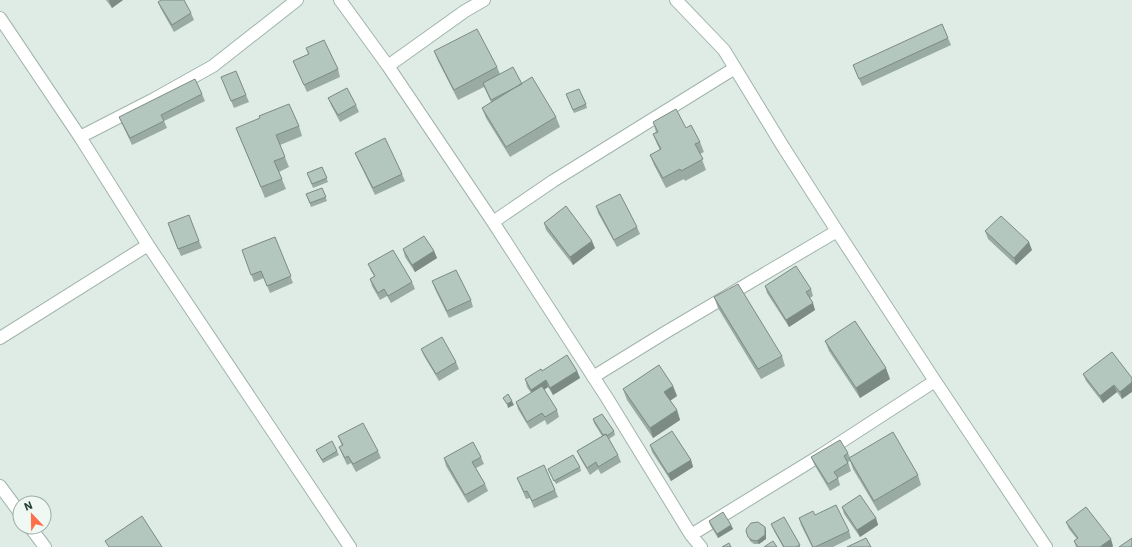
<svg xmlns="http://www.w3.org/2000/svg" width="1132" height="547" viewBox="0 0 1132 547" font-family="'IBM Plex Sans',sans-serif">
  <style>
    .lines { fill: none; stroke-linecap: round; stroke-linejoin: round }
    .minor-casing { stroke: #a1b4ac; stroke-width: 14 }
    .minor { stroke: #fff; stroke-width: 12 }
    .wall { fill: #9aaba3 }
    .shaded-wall { fill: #7d8b85 }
    .building { fill: #b3c7be; stroke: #7d8b85 }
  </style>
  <rect width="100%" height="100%" fill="#deece5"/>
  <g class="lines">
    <!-- minor casing -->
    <g class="minor-casing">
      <path id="minor" d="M340,0L388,66L493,222L607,398L691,535L821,455L935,381
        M676,0L724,50L782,145L837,231L935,381L1046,547
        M0,18L80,137L148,245L350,547
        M388,66L465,11L484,0
        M80,137L154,99L213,66L297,0
        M493,222L553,181L735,68
        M0,338L148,245
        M593,377L666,332L837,231
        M0,486L20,513
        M30,527L45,547
        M691,535L701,547"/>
    </g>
    <!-- minor -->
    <use href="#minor" class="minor"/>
  </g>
  <!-- wall -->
  <path class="wall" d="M106,0H123L112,8Z
    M158,2L191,13L194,20L174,32L161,9Z
    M948,38L951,45L862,86L853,65Z
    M306,48L338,69L340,77L307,92L293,61L308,54Z
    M434,51L497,67L500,74L522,84L556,117L560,127L510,157L486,118L482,108L491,102L484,87L458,100L438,61Z
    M224,84L246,95L249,102L234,108Z
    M202,94L205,101L164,121L167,128L132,145L122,124L119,117Z
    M566,94L586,104L587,108L574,113Z
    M328,98L356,105L359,112L340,122L331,105Z
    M653,122L686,128L700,142L704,152L700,154L706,170L685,181L684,179L666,188L654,165L650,155L660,150L657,144L653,134L656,132Z
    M299,126L302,136L280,145L289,167L279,172L286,189L265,198L236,128Z
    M355,153L402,174L405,181L375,195L358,160Z
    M322,167L328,182L313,188L307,173Z
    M322,188L327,201L311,207L306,194Z
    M596,206L637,227L640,234L617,247L598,213Z
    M544,223L595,248L573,265L546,230Z
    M170,230L199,241L202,248L181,256Z
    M985,231L1032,250L1016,265L988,239Z
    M275,237L293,283L270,293L264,278L254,282L242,250Z
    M403,249L434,251L437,258L415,272L405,257Z
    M368,264L412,282L415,289L391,303L387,296L380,300L372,286L370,279L374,276L371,271Z
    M432,281L471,300L473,307L449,318L435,289Z
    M765,286L811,289L813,296L810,298L815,310L789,327L767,293Z
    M714,297L782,356L785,366L761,379L718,308Z
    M825,341L890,379L860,398L829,351Z
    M421,349L456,362L459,369L439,381L424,356Z
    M542,371H577L580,378L553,395L548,387L544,390L557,410L559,417L547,425L545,420L530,429L518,409L516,402L531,393L527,387L525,379Z
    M1083,374L1132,378L1122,399L1117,392L1103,403L1086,381Z
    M673,386L677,396L670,401L677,410L680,420L653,438L627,400L623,389Z
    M593,419L614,431L615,435L609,439L618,455L621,462L601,474L598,469L590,475L580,458L577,451L602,436L594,423Z
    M338,436L378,451L381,458L356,472L351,463L347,465L342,454L339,447L342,446Z
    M650,445L691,460L693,467L671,481L652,452Z
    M316,450L337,451L339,455L323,463Z
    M848,453L850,458L918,475L921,485L878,511L853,469L850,461L848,462L851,471L838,478L840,485L830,491L814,464L811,457Z
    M481,457L484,464L476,468L485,484L488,491L468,503L446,466L444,458Z
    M580,467L581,471L556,484L548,469Z
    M517,478L555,490L558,497L534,508L530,498L526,499Z
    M842,507L876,518L878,525L860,537L844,514Z
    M799,518L849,531L851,538L833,547H812L801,525Z
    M709,521L731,525L733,529L718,538L710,525Z
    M1066,522L1113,546L1112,547H1076L1074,541L1077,539L1069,529Z
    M771,524L800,545V547H783L774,531Z
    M765,527L766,531V539L759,544H754L750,541L746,531Z"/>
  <!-- shaded-wall -->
  <path class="shaded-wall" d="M110,0H123L112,8L109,1Z
    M592,241L595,248L573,265L570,257Z
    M1029,242L1032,250L1016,265L1014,258Z
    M434,251L437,258L415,272L412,265Z
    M813,303L815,310L789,327L786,320Z
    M886,368L890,379L860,398L856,388Z
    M577,371L580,378L553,395L550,388Z
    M546,380L548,387L533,397L531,390Z
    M1132,382V392L1122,399L1120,392Z
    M1114,385L1117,392L1103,403L1100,396Z
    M673,386L677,396L668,402L664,392Z
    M512,401L514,405L508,408L507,404Z
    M677,410L680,420L653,438L650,428Z
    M691,460L693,467L671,481L668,474Z
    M876,518L878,525L860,537L857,530Z
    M731,525L733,529L718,538L717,534Z
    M765,527L766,531V539L759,544L757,541Z
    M1111,539L1113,546L1112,547H1100Z"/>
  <!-- building -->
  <path class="building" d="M161,0H184L191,13L172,25L158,2Z
    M942,24L948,38L859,79L853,65Z
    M477,29L497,67L454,90L434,51Z
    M324,40L338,69L304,85L293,61L309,54L306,48Z
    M513,67L522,84L491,100L483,83Z
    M236,71L246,95L231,101L221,77Z
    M532,77L556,117L506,147L482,108Z
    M195,79L202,94L161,115L164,121L130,138L119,117Z
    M347,88L356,105L338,115L328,98Z
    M579,89L586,104L573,110L566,94Z
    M289,104L299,126L276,135L285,157L274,161L282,179L261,187L236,128L260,118L259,116Z
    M676,109L686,128L691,125L700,142L695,144L703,159L681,171L680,169L663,178L650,155L661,149L653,134L658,132L653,122Z
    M385,138L402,174L373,188L355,153Z
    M322,167L327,178L312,184L307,173Z
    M322,188L326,197L310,203L306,194Z
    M620,194L637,227L614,240L596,206Z
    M566,206L592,241L570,257L544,223Z
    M189,215L199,241L178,249L168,223Z
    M1001,216L1029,242L1014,258L985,231Z
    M424,236L434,251L412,265L403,249Z
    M275,237L291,276L267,286L261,271L251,275L242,250Z
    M393,250L412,282L388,296L384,289L378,293L370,279L375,276L368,264Z
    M796,266L811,289L806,292L813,303L786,320L765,286Z
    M456,270L471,300L447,311L432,281Z
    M738,284L782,356L758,369L714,297Z
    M855,321L886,368L856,388L825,341Z
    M442,337L456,362L436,374L421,349Z
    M1112,352L1132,378V382L1120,392L1114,385L1100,396L1083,374Z
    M567,355L577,371L550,388L546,380L531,390L525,379L541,369L542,371Z
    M659,365L673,386L664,392L677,410L650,428L623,389Z
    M542,386L557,410L545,417L542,413L527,422L516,402Z
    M508,394L512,401L507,404L503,398Z
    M602,414L614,431L607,436L606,434L603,435L593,419Z
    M363,423L378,451L353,464L348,456L345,458L339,447L343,445L338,436Z
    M672,431L691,460L668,474L650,445Z
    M893,432L918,475L874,501L849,458Z
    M606,434L618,455L598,467L596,462L587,468L577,451Z
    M840,440L848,453L844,456L848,463L834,472L838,478L828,484L811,457Z
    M332,441L337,451L322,460L316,450Z
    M473,442L481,457L472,462L485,484L465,495L444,458Z
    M573,455L580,467L554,481L548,469Z
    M544,465L555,490L532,501L527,491L524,492L517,478Z
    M860,495L876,518L857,530L842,507Z
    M836,505L849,531L815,547H813L799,518L813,511L815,515Z
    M1086,507L1111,539L1100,547H1078L1074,541L1078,538L1066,522Z
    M723,512L731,525L717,534L709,521Z
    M142,516L162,547H109L105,541Z
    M784,517L800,545L796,547H784L771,524Z
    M758,522L765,527V535L757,541L752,540L748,537L746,531L747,528L751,523Z
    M866,538L871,547H847Z
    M1132,538V547H1119Z
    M773,541L777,547H764Z
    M729,543L731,547H722Z"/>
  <!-- north arrow -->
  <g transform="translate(32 515) rotate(338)"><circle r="19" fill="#eff8f3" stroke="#9bada7"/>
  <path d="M0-3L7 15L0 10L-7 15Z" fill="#ff7049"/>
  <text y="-6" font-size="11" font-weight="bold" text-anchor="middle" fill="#1e3d34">N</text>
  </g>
</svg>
